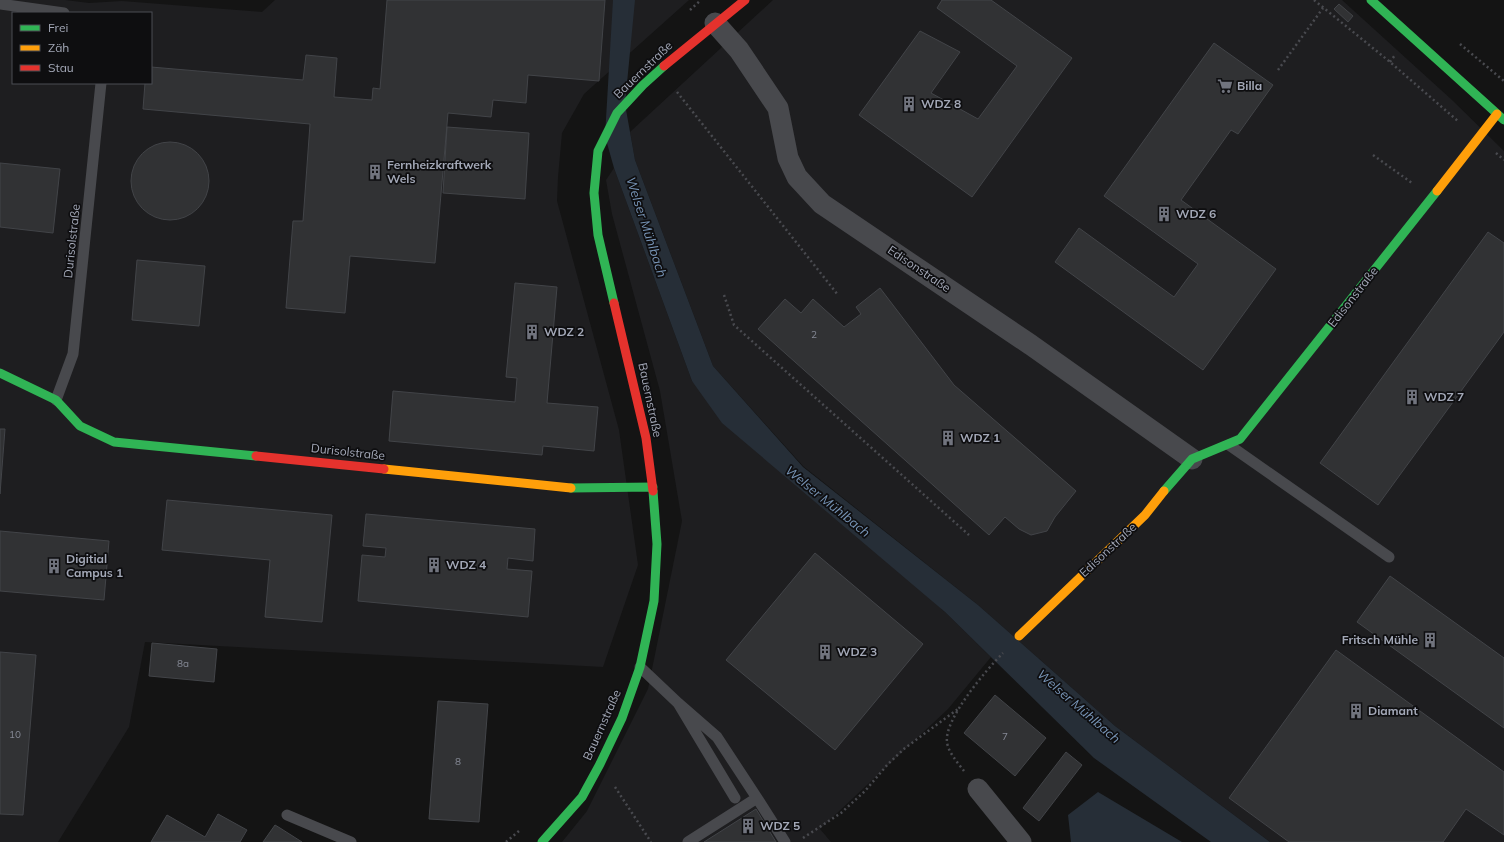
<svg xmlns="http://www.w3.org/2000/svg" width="1504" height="842" viewBox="0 0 1504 842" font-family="Mulish,sans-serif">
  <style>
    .built { fill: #1e1e20; fill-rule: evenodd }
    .water { fill: #262e37 }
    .building { fill: #313234; stroke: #424448 }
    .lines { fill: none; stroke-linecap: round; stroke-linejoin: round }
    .path { stroke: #494a4f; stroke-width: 2.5; stroke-dasharray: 2 3; stroke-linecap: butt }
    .lane { stroke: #48494d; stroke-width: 11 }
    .street { stroke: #48494d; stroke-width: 21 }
    .fast { stroke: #30b455; stroke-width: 9 }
    .slow { stroke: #ff9f0a; stroke-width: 9 }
    .jam { stroke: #e5322d; stroke-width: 9 }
    .labels { text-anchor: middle; stroke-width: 3.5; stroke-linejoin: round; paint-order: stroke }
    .number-label { font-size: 10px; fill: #868a96 }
    .street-label { font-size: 12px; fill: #a3a8b7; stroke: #0e0e10 }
    .poi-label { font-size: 12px; font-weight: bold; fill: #a3a8b7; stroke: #0e0e10; text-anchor: start }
    .water-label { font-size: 13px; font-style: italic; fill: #7794b6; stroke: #0e0e10 }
  </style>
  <rect width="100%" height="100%" fill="#141414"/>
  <!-- built -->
  <path class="built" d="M0,0H65L89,3L122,1L262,12L275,0H689L584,94L562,133L558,177L557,201L619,430L638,565L603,667L145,642L129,727L58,842H0ZM13,13H151V83H13Z
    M773,0H1342L1452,100L1504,151V842H1270L1115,726L978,605L803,466L713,366L635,160L630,132Z
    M614,168L692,381L945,612L991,657L948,709L820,829L831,842H562L587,811L648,689L682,521L660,391L612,214L606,180Z"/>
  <!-- water -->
  <path class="water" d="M613,0H635L625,104L635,160L713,366L803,467L978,605L1115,726L1270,842H1211L1094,758L945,612L722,423L692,381L614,168L605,136Z
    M1098,792L1182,842H1071L1068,815Z"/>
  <!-- building -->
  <path class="building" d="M387,0H605L599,81L528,75L526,103L493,100L491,117L448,113L435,263L350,256L345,313L286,308L293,221H303L310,124L143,109L145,83H151V67L303,80L306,55L337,58L334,97L372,100L373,88L380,89Z
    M942,0H991L1072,58L972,197L859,115L920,31L960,52L931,93L978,119L1017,66L937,8Z
    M1339,4L1353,16L1348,22L1334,9Z
    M1214,43L1273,85L1238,134L1231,130L1181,200L1276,269L1203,370L1055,262L1079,228L1174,297L1198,264L1104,196Z
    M447,127L529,133L525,199L443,193Z
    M131 181a39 39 0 1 1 78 0a39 39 0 1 1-78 0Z
    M0,163L60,169L53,233L0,227Z
    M1488,232L1504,243V332L1378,505L1320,463Z
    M137,260L205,266L199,326L132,320Z
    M515,283L557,287L547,403L598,407L594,451L543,446L542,455L389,441L393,391L515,402L517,378L506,377Z
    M880,288L954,385L1076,491L1055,517L1047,531L1031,535L1019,529L1005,517L989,535L758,329L785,299L801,313L813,299L844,327L861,314L856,307Z
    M0,429H5L0,494Z
    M167,500L332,515L322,622L265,617L270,560L162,550Z
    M366,514L535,529L533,561L508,558L507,569L532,571L528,617L358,601L362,555L385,557L386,548L363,546Z
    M0,531L109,541L104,600L0,591Z
    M815,553L923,644L835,750L726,660Z
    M1390,576L1504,658V728L1357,622Z
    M152,643L217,649L214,682L149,676Z
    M1336,650L1504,772V835L1466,809L1443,842H1289L1229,798Z
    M0,652L36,655L23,815L0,814Z
    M995,695L1046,738L1015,776L964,733Z
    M438,701L488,704L479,822L429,819Z
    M1066,752L1082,765L1039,821L1023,808Z
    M756,809L776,842H704Z
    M218,814L247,830L240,842H151L167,815L205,837Z
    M275,825L280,828L302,842H263Z"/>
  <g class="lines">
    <!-- path -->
    <path class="path" d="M1314,0L1390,62L1459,122
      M690,10L701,0
      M1460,44L1504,81
      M1390,62L1395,55
      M1278,70L1323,8
      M677,92L838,295
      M1496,153L1504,160
      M1373,155L1412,183
      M724,295L734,325L969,535
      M964,771C958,763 948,752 947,742C944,719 987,669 1003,653
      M615,787L651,842
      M803,838L841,813L865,791L888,764L905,748L958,709
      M506,842L519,831"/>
    <!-- lane -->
    <path class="lane" d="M0,4L64,13
      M56,400L73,354L101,83
      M1229,445L1389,557
      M640,667L678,703L735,798
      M678,703L717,737L757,798L688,842
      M757,798L785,842
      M287,815L351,842"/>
    <!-- street -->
    <path class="street" d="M715,23L739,50L778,108L788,158L797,177L822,204L1031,345L1192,459
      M978,789L1021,842"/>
    <!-- fast -->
    <path class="fast" d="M1371,0L1504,120
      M614,303L598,235L594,193L598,151L617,113L643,85L664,66
      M0,373L56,400L80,426L114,442L256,456
      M571,488L653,487
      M1164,491L1192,459L1240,439L1437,191
      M542,842L582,797L600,764L622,718L640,667L654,601L657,544L653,491"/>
    <!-- slow -->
    <path class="slow" d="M1437,191L1497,114
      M384,469L571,488
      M1019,636L1145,515L1164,491"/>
    <!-- jam -->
    <path class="jam" d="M664,66L745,0
      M614,303L646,438L653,491
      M256,456L384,469"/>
  </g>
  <!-- icons -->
  <defs>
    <g id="supermarket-bare" transform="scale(1.2)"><path d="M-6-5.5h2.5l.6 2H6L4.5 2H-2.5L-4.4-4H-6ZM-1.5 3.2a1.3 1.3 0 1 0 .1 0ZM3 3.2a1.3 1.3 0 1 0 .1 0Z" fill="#71747e" stroke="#0e0e10" stroke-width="2.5" paint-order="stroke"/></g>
    <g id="building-bare" transform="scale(1.2)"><path d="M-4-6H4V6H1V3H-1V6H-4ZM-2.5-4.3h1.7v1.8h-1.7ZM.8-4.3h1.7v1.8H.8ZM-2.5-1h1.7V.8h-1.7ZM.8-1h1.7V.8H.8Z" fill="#71747e" stroke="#0e0e10" stroke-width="2.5" paint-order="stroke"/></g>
  </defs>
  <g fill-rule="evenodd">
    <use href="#supermarket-bare" x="1225" y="86"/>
    <use href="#building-bare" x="909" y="104"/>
    <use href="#building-bare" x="375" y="172"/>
    <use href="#building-bare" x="1164" y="214"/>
    <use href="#building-bare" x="532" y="332"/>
    <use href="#building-bare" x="1412" y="397"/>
    <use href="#building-bare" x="948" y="438"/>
    <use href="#building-bare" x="434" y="565"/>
    <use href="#building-bare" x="54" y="566"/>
    <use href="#building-bare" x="1430" y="640"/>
    <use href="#building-bare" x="825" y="652"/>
    <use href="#building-bare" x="1356" y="711"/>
    <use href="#building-bare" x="748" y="826"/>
  </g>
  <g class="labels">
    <!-- number labels -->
    <g class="number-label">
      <text x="814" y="338">2</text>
      <text x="183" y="667">8a</text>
      <text x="15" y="738">10</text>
      <text x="1005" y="740">7</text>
      <text x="458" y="765">8</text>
    </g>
    <!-- street labels -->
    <g class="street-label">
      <text transform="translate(643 70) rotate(-44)" y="4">Bauernstraße</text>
      <text transform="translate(72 241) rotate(-84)" y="4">Durisolstraße</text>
      <text transform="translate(919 269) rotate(34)" y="4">Edisonstraße</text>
      <text transform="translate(1353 297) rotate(-52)" y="4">Edisonstraße</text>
      <text transform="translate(650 400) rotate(78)" y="4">Bauernstraße</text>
      <text transform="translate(348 452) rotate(6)" y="4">Durisolstraße</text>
      <text transform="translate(1108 550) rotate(-43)" y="4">Edisonstraße</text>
      <text transform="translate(602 725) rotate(-66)" y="4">Bauernstraße</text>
    </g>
    <!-- poi labels -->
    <g class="poi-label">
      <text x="1237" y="90">Billa</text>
      <text x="921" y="108">WDZ 8</text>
      <text x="387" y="169">Fernheizkraftwerk<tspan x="387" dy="14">Wels</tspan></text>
      <text x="1176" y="218">WDZ 6</text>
      <text x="544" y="336">WDZ 2</text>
      <text x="1424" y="401">WDZ 7</text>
      <text x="960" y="442">WDZ 1</text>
      <text x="66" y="563">Digitial<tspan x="66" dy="14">Campus 1</tspan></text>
      <text x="446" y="569">WDZ 4</text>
      <text x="1418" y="644" text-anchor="end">Fritsch Mühle</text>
      <text x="837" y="656">WDZ 3</text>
      <text x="1368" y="715">Diamant</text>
      <text x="760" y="830">WDZ 5</text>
    </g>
    <!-- water labels -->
    <g class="water-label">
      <text transform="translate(647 227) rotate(72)" y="5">Welser Mühlbach</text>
      <text transform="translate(828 501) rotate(39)" y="5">Welser Mühlbach</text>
      <text transform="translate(1079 706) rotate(41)" y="5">Welser Mühlbach</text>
    </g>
  </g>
  <!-- legend -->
  <rect x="12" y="12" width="140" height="72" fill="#0e0e10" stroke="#4a4c53"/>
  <rect x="20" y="25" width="20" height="6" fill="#30b455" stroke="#4a4c53"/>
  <text x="48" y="32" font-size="12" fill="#a3a8b7">Frei</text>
  <rect x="20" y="45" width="20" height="6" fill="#ff9f0a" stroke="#4a4c53"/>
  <text x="48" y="52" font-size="12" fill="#a3a8b7">Zäh</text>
  <rect x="20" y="65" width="20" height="6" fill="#e5322d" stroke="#4a4c53"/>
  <text x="48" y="72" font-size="12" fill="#a3a8b7">Stau</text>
</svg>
